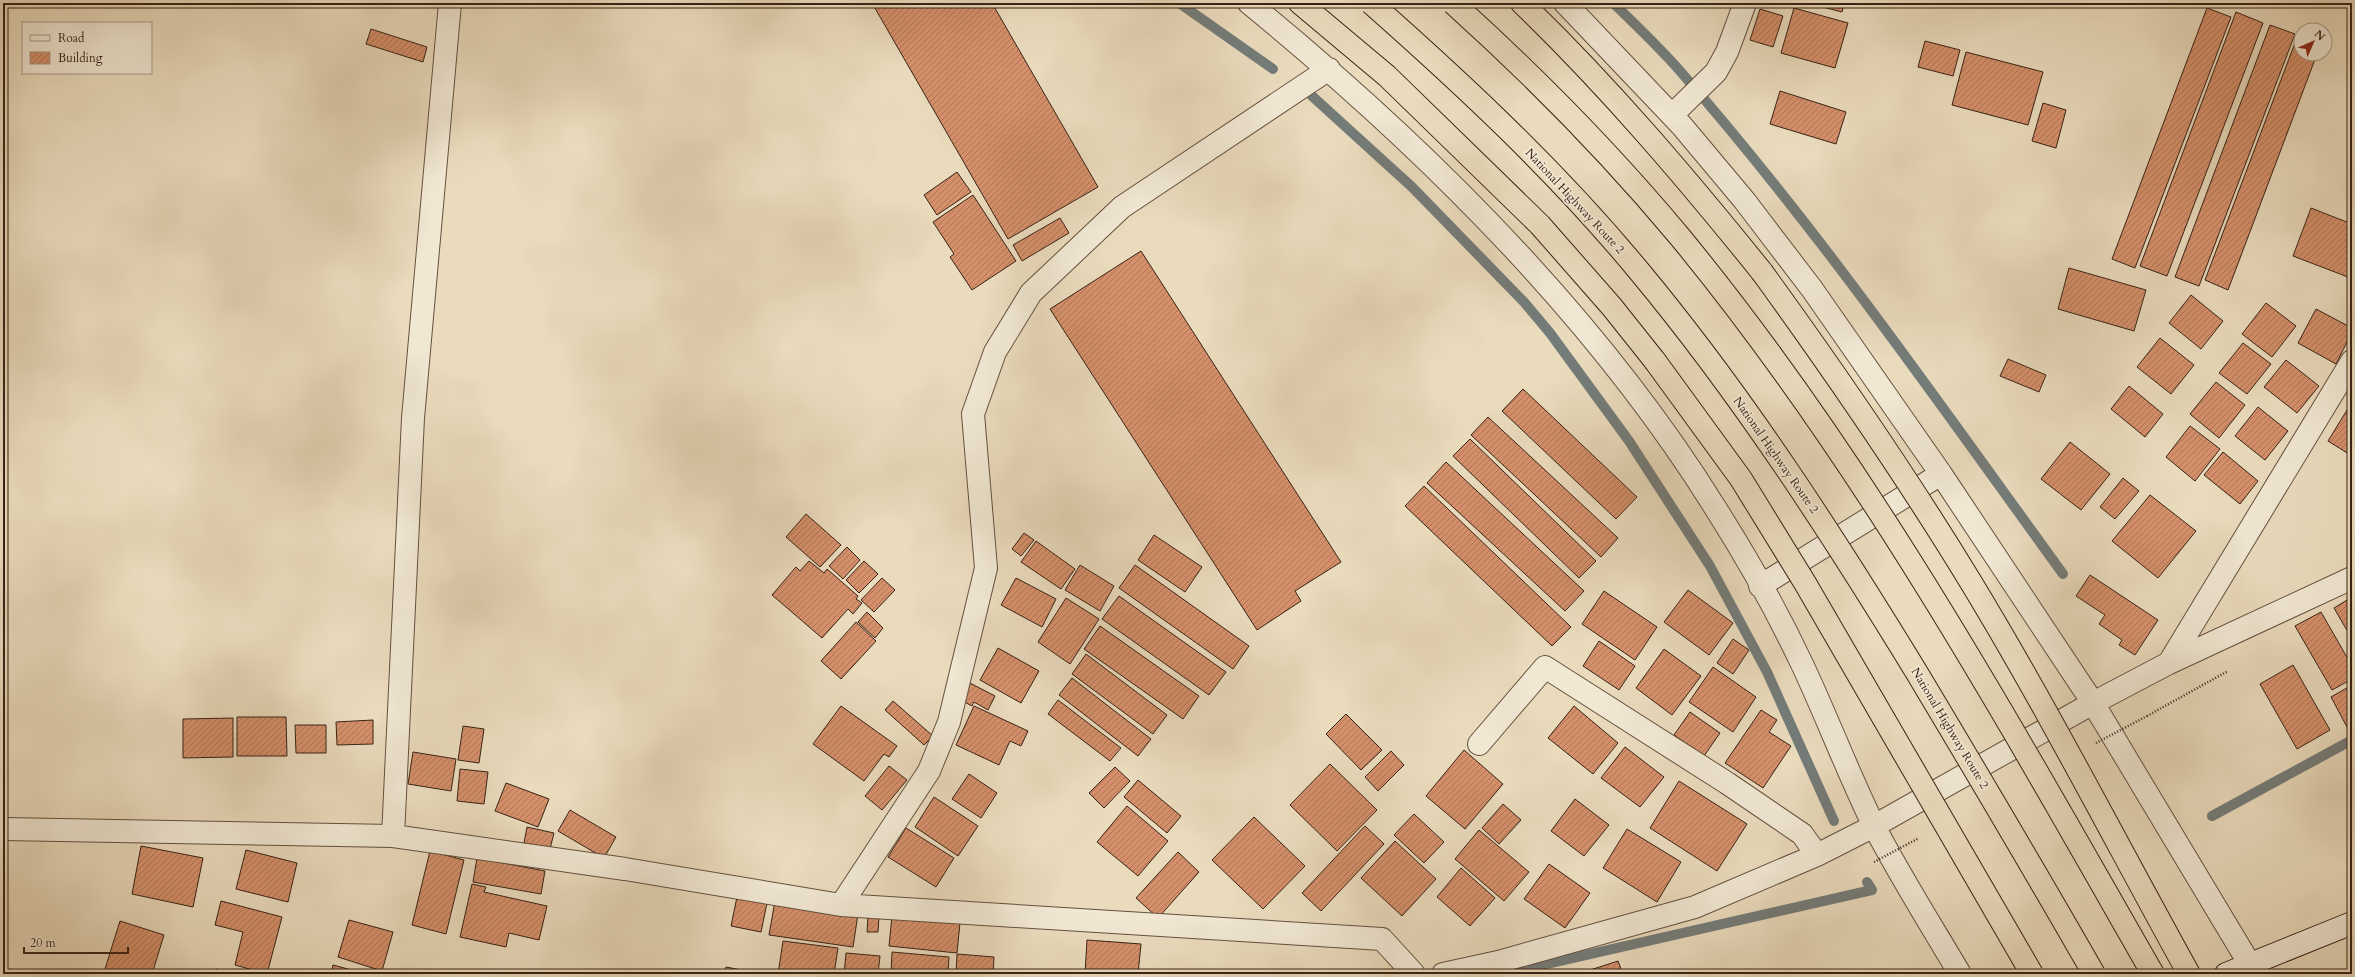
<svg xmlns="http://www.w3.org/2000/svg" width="2355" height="977" viewBox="0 0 2355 977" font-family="Cardo,serif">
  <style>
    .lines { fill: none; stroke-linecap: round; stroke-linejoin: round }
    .stream { stroke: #747c79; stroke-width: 10 }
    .building { fill: url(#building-hatch); stroke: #372215 }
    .street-casing { stroke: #64503f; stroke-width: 24 }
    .secondary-casing { stroke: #372215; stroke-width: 24 }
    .highway-casing { stroke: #372215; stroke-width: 24 }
    .path { stroke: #372215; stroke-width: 2.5; stroke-dasharray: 1 2; stroke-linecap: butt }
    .street { stroke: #f1e8d4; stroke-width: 22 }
    .secondary { stroke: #f1e8d4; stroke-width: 22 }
    .highway { stroke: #eadbbd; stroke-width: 22 }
    .highway-bridge-casing { stroke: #372215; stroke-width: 24; stroke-linecap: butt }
    .path-bridge { stroke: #372215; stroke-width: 2.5; stroke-dasharray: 1 2; stroke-linecap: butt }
    .highway-bridge { stroke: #eadbbd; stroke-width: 22 }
    .labels { text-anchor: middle; stroke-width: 3.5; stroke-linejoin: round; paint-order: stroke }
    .street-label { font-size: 12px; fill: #372215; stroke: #f1e8d4 }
  </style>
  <defs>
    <pattern id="building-hatch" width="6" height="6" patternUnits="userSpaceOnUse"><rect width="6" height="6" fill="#d5906b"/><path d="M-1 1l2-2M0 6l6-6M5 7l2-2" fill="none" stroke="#ae7557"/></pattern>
  </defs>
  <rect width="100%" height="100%" fill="#eadbbd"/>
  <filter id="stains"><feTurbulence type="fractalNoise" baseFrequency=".005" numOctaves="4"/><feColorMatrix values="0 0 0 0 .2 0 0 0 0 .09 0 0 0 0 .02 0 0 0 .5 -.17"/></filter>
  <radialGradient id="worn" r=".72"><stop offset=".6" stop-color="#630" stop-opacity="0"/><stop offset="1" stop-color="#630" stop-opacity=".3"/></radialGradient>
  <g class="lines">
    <!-- stream -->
    <path class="stream" d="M1179,3L1273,69
      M1613,3C1636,25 1659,47 1680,71C1819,230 1939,403 2063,574
      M1312,96L1412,187L1524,302L1550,333L1629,441L1710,566L1767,672L1834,821
      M2212,816L2352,740
      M1507,973L1872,890L1867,882"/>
  </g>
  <!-- building -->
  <path class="building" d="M872,3H992L1098,187L1008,239Z
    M1807,3H1844L1842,12Z
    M1794,8L1848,23L1835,68L1781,53Z
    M2207,8L2231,17L2135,268L2112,259Z
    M1760,9L1783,16L1773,47L1750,40Z
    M2236,12L2263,23L2167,276L2140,266Z
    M2270,25L2295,34L2199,286L2175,277Z
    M371,29L427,47L423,62L366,44Z
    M2298,35L2301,36V54H2317L2228,290L2205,280Z
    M1925,41L1960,50L1953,76L1918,67Z
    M1966,52L2043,72L2028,125L1952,105Z
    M1780,91L1846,112L1836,144L1770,124Z
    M2043,103L2066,110L2056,148L2032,141Z
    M957,172L971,192L937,215L924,195Z
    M973,195L1016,261L972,290L950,257L954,254L933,222Z
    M2311,208L2352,224V265L2348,277L2293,256Z
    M1060,218L1069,233L1022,261L1013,245Z
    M1141,251L1341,562L1295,591L1301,601L1257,630L1050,309Z
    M2069,268L2146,290L2134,331L2058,309Z
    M2191,295L2223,321L2201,349L2169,323Z
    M2266,303L2296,326L2272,357L2242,334Z
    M2316,309L2352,328V332L2336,364L2298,343Z
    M2160,338L2194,365L2171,394L2137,367Z
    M2243,343L2271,364L2247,394L2219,373Z
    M2008,359L2046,375L2039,392L2000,376Z
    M2286,360L2319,386L2297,413L2264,387Z
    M2216,382L2245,405L2219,438L2190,414Z
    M2129,386L2163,414L2145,437L2111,409Z
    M1523,389L1637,497L1616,519L1502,411Z
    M2352,402V456L2328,441Z
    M2258,407L2288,431L2265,460L2235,436Z
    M1488,417L1618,538L1601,557L1471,435Z
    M2190,426L2220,449L2195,481L2166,457Z
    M1470,439L1596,561L1579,578L1453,456Z
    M2070,442L2110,474L2081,510L2041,479Z
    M2223,452L2258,481L2240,504L2204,475Z
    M1446,462L1584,591L1565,611L1427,483Z
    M2123,478L2139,491L2115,519L2100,507Z
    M1424,486L1571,627L1552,646L1405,506Z
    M2150,495L2196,531L2158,578L2112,541Z
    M806,514L841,545L820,567L786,537Z
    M1024,533L1034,540L1021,556L1012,549Z
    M1154,535L1202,567L1185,592L1138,560Z
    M1036,541L1075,569L1061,589L1021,562Z
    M847,547L860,560L843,579L829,566Z
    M809,561L824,573L827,569L858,596L856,599L862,603L853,614L848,609L822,638L772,595L796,567L800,571Z
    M864,561L878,574L859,593L846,580Z
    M1080,565L1114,586L1100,611L1065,590Z
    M1135,565L1249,646L1233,669L1119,588Z
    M2090,575L2158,620L2135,655L2119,645L2122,640L2099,624L2105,615L2076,596Z
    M882,578L895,590L874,612L861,600Z
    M1016,578L1056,599L1042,627L1001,605Z
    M1688,590L1733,623L1709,655L1664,622Z
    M1604,591L1657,627L1635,660L1582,624Z
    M1119,596L1226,672L1209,695L1102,619Z
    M2352,597V639L2334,608Z
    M1066,598L1099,619L1070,664L1038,642Z
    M867,612L883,628L875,638L858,622Z
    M2321,612L2352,666V679L2332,690L2295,626Z
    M856,622L876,641L841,679L821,661Z
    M1100,626L1199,696L1183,719L1084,649Z
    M1733,639L1749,650L1733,674L1717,663Z
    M1599,641L1635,666L1619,690L1583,666Z
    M998,648L1039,671L1021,703L980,680Z
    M1664,649L1701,676L1672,715L1636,688Z
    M1086,654L1167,715L1153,734L1072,674Z
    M2293,665L2330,730L2297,749L2260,684Z
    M1713,667L1756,697L1733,732L1689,702Z
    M1072,678L1151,739L1138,756L1059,695Z
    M968,682L995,696L988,710L974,702L972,706L959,699Z
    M2352,685V727L2348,729L2331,697Z
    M1058,700L1121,748L1110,761L1048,714Z
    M893,701L933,736L924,745L885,710Z
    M841,706L897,746L889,757L884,754L864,781L813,744Z
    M974,706L1028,731L1021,746L1010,741L999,765L956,745Z
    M1574,706L1618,743L1593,774L1548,738Z
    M1761,710L1777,720L1769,732L1791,746L1763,788L1725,763Z
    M1690,712L1720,733L1704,756L1674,735Z
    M1346,714L1382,750L1361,770L1326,734Z
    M237,717H286L287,756H237Z
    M233,718V757L183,758V719Z
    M373,720V744L337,745L336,722Z
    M295,725H326V753H296Z
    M463,726L484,729L479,763L458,760Z
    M1625,747L1664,777L1640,807L1601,778Z
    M1464,750L1503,784L1465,829L1426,796Z
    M1391,751L1404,765L1378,791L1365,777Z
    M413,752L456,759L451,791L408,784Z
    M1330,764L1377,810L1337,851L1290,805Z
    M889,766L907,780L882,810L865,796Z
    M1115,767L1130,781L1104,808L1089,793Z
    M460,769L488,772L484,804L457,801Z
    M969,774L997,793L981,818L952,799Z
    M1138,780L1181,816L1167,833L1124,797Z
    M1679,781L1747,824L1717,871L1650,828Z
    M506,783L549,799L538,827L495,811Z
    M934,797L978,826L958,856L915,827Z
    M1575,799L1609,825L1584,856L1551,831Z
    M1503,804L1521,820L1499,844L1482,828Z
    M1127,806L1168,841L1138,876L1097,842Z
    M570,810L616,837L604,858L558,831Z
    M1414,814L1444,842L1424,863L1394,835Z
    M1254,817L1305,866L1263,909L1212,860Z
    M1365,826L1384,844L1321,911L1302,893Z
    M527,827L554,833L550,849L524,843Z
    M906,828L954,858L936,887L888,857Z
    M1627,829L1681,862L1657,902L1603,868Z
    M1479,830L1529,872L1504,901L1455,859Z
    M1395,841L1436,879L1402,916L1361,878Z
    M141,846L203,858L193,907L132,894Z
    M246,850L297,863L288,902L236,889Z
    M430,851L464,860L446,934L412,925Z
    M1178,852L1199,872L1158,918L1136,898Z
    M477,858L545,871L541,894L473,882Z
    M1549,864L1590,893L1565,928L1524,899Z
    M1461,868L1495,898L1470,926L1437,897Z
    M472,884L486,887L484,892L547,906L539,940L509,933L506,947L460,937Z
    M737,897L767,903L761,932L731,926Z
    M221,901L282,917L267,974L235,965L243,932L215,925Z
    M775,901L858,914L853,947L769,935Z
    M868,916L879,917L878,932H867Z
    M892,916L960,923L957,953L889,946Z
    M349,920L393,932L382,971L338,957Z
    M120,921L164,935L152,974H109L104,972Z
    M1087,940L1141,944L1138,974H1085Z
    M783,941L838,948L834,974H778Z
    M892,952L949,957L948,974H891Z
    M846,953L880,956L878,974H844Z
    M957,954L994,957L993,974H956Z
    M1618,961L1623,974H1584V972Z
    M333,965L359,972V974H331Z
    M726,967L757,973V974H725Z
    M216,969L237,974H215Z
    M1580,969L1582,974H1564Z"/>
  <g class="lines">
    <!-- street casing -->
    <g class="street-casing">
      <path id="street" d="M1249,3C1424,146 1596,316 1716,509C1747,558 1777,611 1802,664C1827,717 1848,773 1874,826C1900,876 1931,925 1960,974
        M1565,3L1682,126L1744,200L1812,289L1941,474L2093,703L2249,963
        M1672,115L1716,72L1727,52L1745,3
        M1760,586L1941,474
        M2169,663L2352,361
        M1479,744L1545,667L1727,783L1802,834L1817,855
        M3,829L393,836L625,869L841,905L1382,939L1414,974
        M393,836L413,418L450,3
        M841,905L929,771L949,722L986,568L973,414L995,352L1031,293L1122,207L1329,69
        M1443,974L1498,962L1695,907L1817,855L1874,826L2093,703L2169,663L2352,578"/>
    </g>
    <!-- secondary casing -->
    <g class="secondary-casing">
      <path id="secondary" d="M2226,974L2352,923"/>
    </g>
    <!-- highway casing -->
    <g class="highway-casing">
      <path id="highway" d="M1300,3L1387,76L1540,225L1612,307L1655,361
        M1522,3C1609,87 1687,179 1762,272"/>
    </g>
    <!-- path -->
    <path class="path" d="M2147,716L2228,671"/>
    <!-- street -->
    <use href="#street" class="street"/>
    <!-- secondary -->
    <use href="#secondary" class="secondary"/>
    <!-- highway -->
    <use href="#highway" class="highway"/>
    <!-- highway-bridge casing -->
    <g class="highway-bridge-casing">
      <path id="highway-bridge" d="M1371,3C1466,87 1558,173 1639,271C1743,396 1832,534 1917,673C1977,773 2036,873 2094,974
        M1453,3C1534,76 1610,153 1680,237C1866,463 2008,721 2153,974
        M1762,272C1836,374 1907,477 1972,584C2049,711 2117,844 2189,974
        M1655,361L1741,479L1805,583L2032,974"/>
    </g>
    <!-- path-bridge -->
    <path class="path-bridge" d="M2096,743L2147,716
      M1874,862L1919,838"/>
    <!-- highway-bridge -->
    <use href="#highway-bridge" class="highway-bridge"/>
  </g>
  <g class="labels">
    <!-- street labels -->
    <g class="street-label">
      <text transform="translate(1575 201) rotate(47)" y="4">National Highway Route 2</text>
      <text transform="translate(1776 455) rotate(55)" y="4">National Highway Route 2</text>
      <text transform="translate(1950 728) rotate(59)" y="4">National Highway Route 2</text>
    </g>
  </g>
  <!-- margin -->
  <rect width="2355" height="977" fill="none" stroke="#eadbbd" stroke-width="16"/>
  <rect x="4" y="4" width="2347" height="969" fill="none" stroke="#372215" stroke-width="2"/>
  <rect x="8" y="8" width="2339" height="961" fill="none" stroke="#372215"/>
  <!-- legend -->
  <rect x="22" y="22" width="130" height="52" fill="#f1e8d4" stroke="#a79988"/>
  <rect x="30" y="35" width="20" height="6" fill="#f1e8d4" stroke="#a79988"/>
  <text x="58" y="42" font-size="12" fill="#372215">Road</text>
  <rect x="30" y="52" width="20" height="12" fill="url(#building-hatch)" stroke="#a79988"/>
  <text x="58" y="62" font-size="12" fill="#372215">Building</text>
  <!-- north arrow -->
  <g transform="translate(2313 42) rotate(45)"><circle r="19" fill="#f1e8d4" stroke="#a79988"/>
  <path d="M0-3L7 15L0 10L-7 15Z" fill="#8f2418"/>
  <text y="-6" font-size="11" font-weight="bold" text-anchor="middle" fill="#372215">N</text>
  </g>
  <!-- scale -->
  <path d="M24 947v6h104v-6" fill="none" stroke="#372215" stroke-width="2"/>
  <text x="30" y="947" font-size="12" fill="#372215" stroke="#f1e8d4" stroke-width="3" paint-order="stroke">20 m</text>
  <rect width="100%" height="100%" filter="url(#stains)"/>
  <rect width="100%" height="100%" fill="url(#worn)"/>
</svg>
